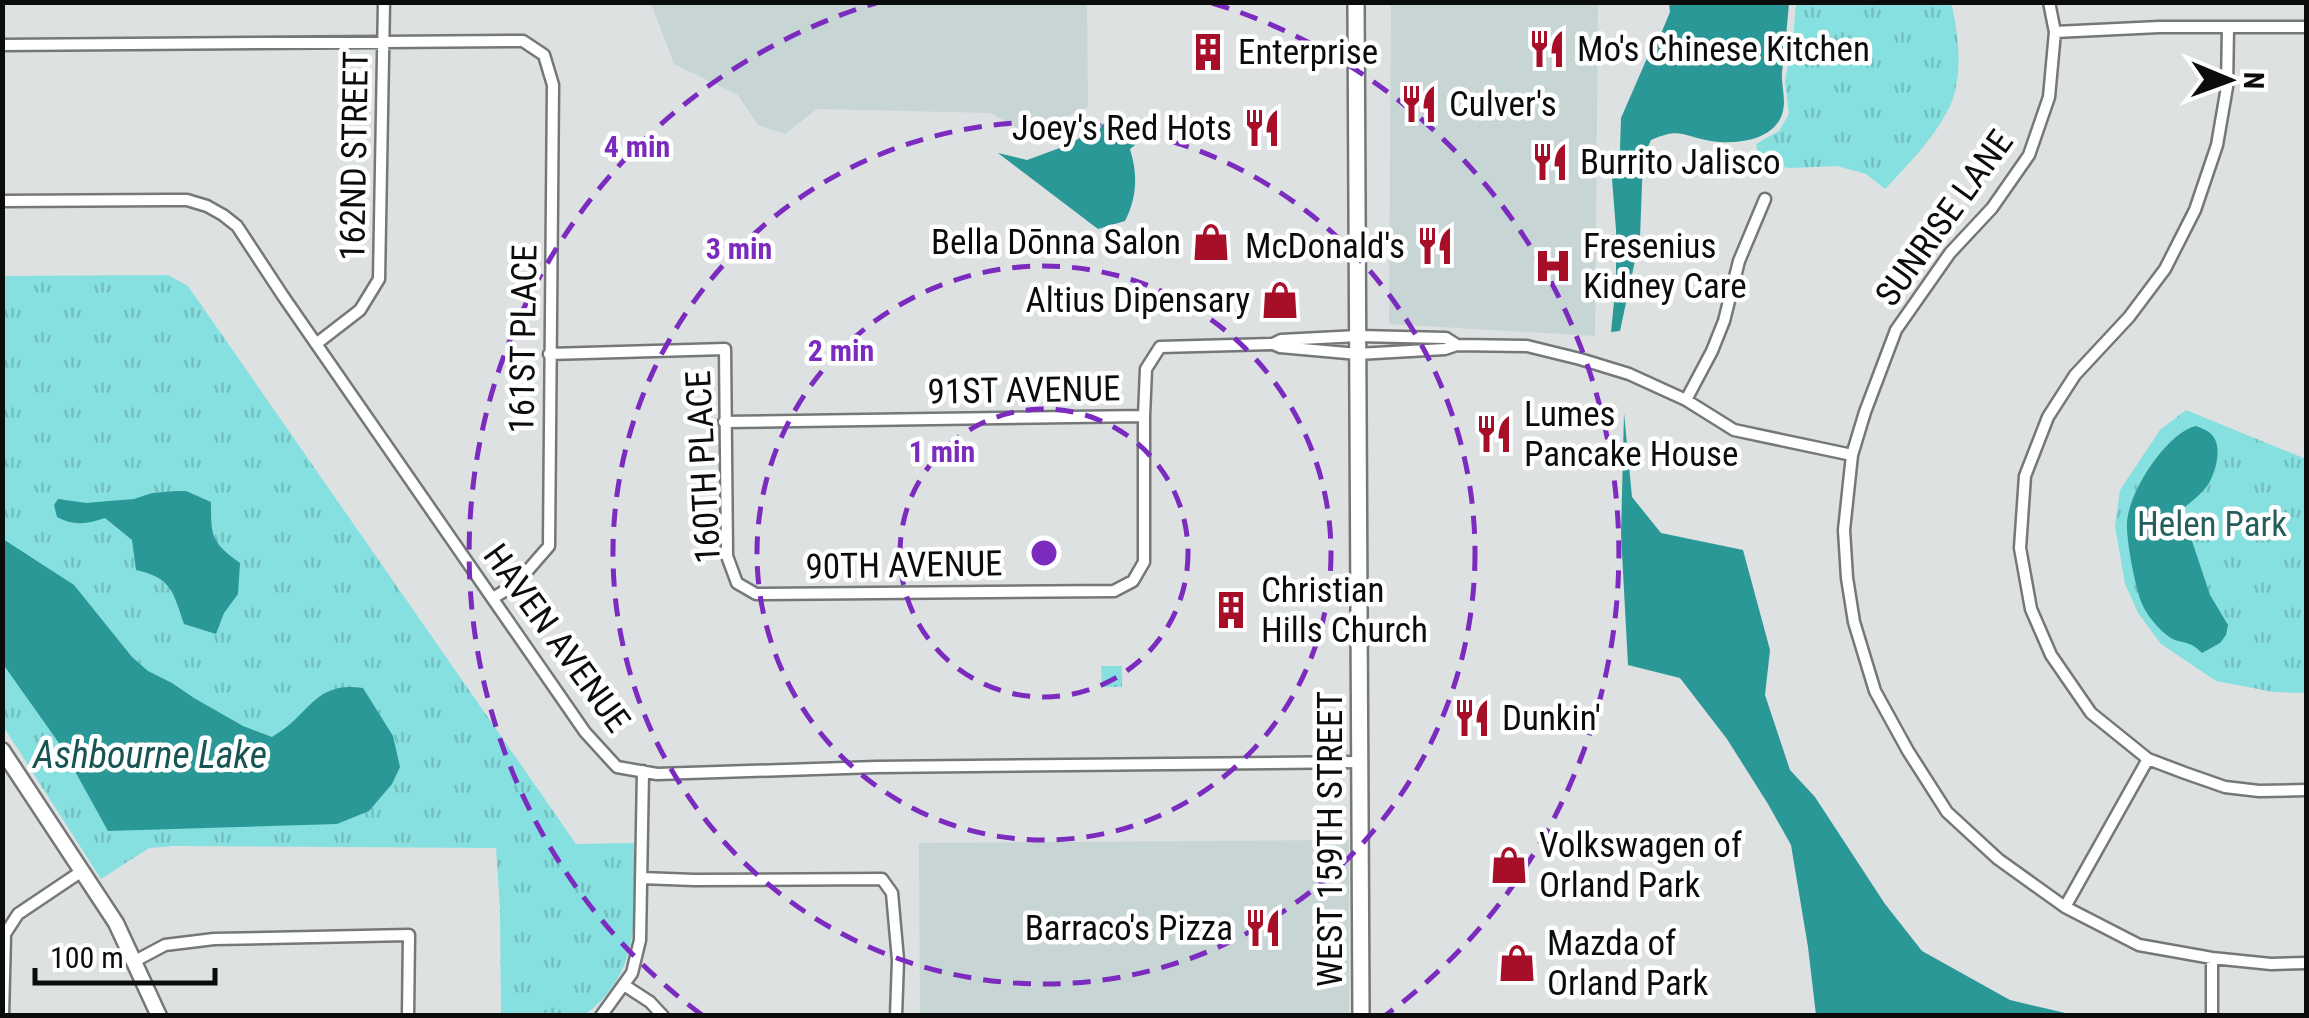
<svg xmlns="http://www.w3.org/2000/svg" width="2309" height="1018" viewBox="0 0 2309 1018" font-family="'Roboto Condensed',sans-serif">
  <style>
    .built { fill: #c8d5d5 }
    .park { fill: url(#park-tufts) }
    .water { fill: #2a9897 }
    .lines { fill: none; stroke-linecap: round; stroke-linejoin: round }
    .street-casing { stroke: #757878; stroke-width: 15 }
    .secondary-casing { stroke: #757878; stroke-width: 19 }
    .primary-casing { stroke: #757878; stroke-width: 20 }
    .street { stroke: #fff; stroke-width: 10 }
    .secondary { stroke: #fff; stroke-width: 14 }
    .primary { stroke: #fff; stroke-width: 15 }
    .ring { fill: none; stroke: #7b2cbf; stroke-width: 5; stroke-dasharray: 18 12 }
    .labels { text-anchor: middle; stroke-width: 9; stroke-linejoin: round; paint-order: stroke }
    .poi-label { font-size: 35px; fill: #0b0c0c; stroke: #fff; text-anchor: start }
    .street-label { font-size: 35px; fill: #0b0c0c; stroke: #fff }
    .park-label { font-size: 35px; fill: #245e5d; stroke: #fff }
    .water-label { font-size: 38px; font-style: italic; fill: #195454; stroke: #fff }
    .centre { fill: #7b2cbf; stroke: #fff; stroke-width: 5 }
    .ring-label { font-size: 30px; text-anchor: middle; font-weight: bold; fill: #7b2cbf; stroke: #fff; stroke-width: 9; stroke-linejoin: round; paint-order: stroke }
  </style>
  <defs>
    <pattern id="park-tufts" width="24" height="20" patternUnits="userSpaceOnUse" patternTransform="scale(2.5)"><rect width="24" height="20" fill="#86e0df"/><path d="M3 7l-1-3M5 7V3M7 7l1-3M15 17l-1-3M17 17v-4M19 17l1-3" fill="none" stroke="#72bfbe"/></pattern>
  </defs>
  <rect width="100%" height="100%" fill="#dde1e1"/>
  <!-- built -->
  <path class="built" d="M651,3H1087L1088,107L1044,128L1022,131L991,113L817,109L785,134L758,125L738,95L674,64Z
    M1391,3H1598L1595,336L1389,324Z
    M1349,840V1015H920L919,843Z"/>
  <!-- park -->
  <path class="park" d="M1796,3H1951C1959,34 1964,80 1948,110C1933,139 1908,165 1885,189L1866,174L1837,166L1790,168L1760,164L1756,144L1779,131L1789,114L1785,81L1793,39Z
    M168,275L188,286L576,844L634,843C634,911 645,968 585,1015H501L500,908L496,848L173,846L149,848L101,879L3,726L2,276Z
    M2186,410L2306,459V693L2274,692L2216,681L2161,644L2138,613L2125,584L2115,526L2120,490L2160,430Z
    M1101,666H1122V687H1102Z"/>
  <!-- water -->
  <path class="water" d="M1669,3H1789C1787,26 1785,49 1782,72C1781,85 1786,98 1783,111C1776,141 1735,145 1711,141C1682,136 1681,127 1651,140L1643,158L1640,237L1620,331L1611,332L1616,282V230L1612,179L1620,149L1621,118L1648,56L1658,41L1670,12Z
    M1124,116L1134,121L1135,145L1130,149C1138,175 1137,197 1125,221L1098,229L998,153L1027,160L1068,145L1110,120L1114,121Z
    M1624,413L1632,497L1661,533L1743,550L1770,650L1765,695L1790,770L1815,797L1885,904L1922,951L2010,1000L2074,1015H1816L1808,947L1791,845L1768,804L1727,739L1680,678L1628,665L1621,534Z
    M2196,426C2201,428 2207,430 2210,433C2224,444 2216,473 2207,486C2201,494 2192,501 2184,508L2185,520L2210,595L2228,625L2226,635L2220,643L2202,653C2191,642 2188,644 2175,640C2164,636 2148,617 2143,606C2136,592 2126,540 2127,523C2128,493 2166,433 2196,426Z
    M176,491H186L211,502C211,537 211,542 240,563L238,594L224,613L216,634L184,624C173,592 172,578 136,570L132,540L105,518C88,524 73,526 57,517L54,505L58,499L87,503L109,501L134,499L152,493Z
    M3,539L74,585L132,657L148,671L172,683L194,698L243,726L272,737C311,715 313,681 363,688L393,736L400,767L392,784L369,811L337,824L108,831L61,746L3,664Z"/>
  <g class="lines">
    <!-- street casing -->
    <g class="street-casing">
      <path id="street" d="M2049,2L2055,32L2049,97L2029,155L1992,208L1950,253L1896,330L1865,412L1852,455L1844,530L1847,578L1854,622L1875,691L1908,751L1947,812L1998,859L2065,907L2139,945L2212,958L2271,964L2306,963
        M2228,27L2227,87L2217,145L2195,210L2165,269L2129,317L2075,375L2048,417L2025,476L2020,548L2031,609L2051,655L2091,713L2148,759L2185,773L2225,787L2259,791L2306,790
        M2055,32L2159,27H2306
        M2,45L523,41L544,55L553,85L549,546L516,584L493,598
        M2,201L168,200H187L207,206L223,215L237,226L283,296L585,732L617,767L657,774L876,767L1360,762
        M316,344L360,310L379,279L384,2
        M1273,344L1281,340L1358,336L1446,338L1457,345
        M549,354L725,349L727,556L737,583L756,594L1114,591L1133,581L1144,562V416L1146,369L1160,347L1273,344L1280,347L1358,354L1445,349L1457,345L1527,346L1580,359L1629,374L1686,400L1734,430L1852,455
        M1686,400L1712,351L1724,321L1739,261L1765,199
        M724,422L1144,416
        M641,878L694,880L882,879L892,893L898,960L896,1016
        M2065,907L2148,759
        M135,961L165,945L214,939L409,935L408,1016
        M624,985L650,1002L663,1016
        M3,1016L5,934L18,914L82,871
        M601,1016L632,973L640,940L643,771
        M2212,1016V958"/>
    </g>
    <!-- secondary casing -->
    <g class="secondary-casing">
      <path id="secondary" d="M2,750L116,923L159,1016"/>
    </g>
    <!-- primary casing -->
    <g class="primary-casing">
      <path id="primary" d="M1356,2L1361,1016"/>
    </g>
    <!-- street -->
    <use href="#street" class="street"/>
    <!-- secondary -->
    <use href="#secondary" class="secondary"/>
    <!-- primary -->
    <use href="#primary" class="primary"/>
  </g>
  <!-- distance rings -->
  <g class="ring">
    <circle cx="1044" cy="553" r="144"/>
    <circle cx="1044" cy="553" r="287"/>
    <circle cx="1044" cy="553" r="431"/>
    <path d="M702 1015A575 575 0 0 1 876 3M1212 3A575 575 0 0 1 1386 1015"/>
  </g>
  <!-- icons -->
  <defs>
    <g id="restaurant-bare" transform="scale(3)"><path d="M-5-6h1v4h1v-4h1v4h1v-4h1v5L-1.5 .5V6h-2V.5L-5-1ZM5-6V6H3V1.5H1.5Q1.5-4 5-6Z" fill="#a70f29" stroke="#fff" stroke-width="2.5" paint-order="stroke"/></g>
    <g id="building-bare" transform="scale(3)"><path d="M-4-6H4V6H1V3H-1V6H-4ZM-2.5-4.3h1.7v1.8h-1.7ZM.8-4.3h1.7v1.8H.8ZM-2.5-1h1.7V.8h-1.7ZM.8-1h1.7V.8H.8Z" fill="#a70f29" stroke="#fff" stroke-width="2.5" paint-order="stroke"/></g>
    <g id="shop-bare" transform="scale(3)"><path d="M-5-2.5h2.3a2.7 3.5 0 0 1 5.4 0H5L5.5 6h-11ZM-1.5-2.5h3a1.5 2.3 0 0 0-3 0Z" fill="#a70f29" stroke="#fff" stroke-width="2.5" paint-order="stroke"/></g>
    <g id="hospital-bare" transform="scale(3)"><path d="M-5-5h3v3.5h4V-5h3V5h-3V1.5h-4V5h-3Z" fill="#a70f29" stroke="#fff" stroke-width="2.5" paint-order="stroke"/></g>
  </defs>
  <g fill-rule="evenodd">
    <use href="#restaurant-bare" x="1547" y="49"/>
    <use href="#building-bare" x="1208" y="52"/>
    <use href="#restaurant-bare" x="1419" y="104"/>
    <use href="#restaurant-bare" x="1262" y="128"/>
    <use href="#restaurant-bare" x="1550" y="162"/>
    <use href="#shop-bare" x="1211" y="242"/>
    <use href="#restaurant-bare" x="1435" y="246"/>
    <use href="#hospital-bare" x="1553" y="266"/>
    <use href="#shop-bare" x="1280" y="300"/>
    <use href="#restaurant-bare" x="1494" y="434"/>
    <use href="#building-bare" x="1231" y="610"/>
    <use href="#restaurant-bare" x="1472" y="718"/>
    <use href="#shop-bare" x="1509" y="865"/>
    <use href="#restaurant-bare" x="1263" y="928"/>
    <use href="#shop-bare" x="1517" y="963"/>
  </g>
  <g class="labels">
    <!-- poi labels -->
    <g class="poi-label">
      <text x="1577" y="61">Mo's Chinese Kitchen</text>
      <text x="1238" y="64">Enterprise</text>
      <text x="1449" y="116">Culver's</text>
      <text x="1232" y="140" text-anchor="end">Joey's Red Hots</text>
      <text x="1580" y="174">Burrito Jalisco</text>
      <text x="1181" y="254" text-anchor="end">Bella Dōnna Salon</text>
      <text x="1405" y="258" text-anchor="end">McDonald's</text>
      <text x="1583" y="258">Fresenius<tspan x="1583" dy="40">Kidney Care</tspan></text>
      <text x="1250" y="312" text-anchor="end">Altius Dipensary</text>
      <text x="1524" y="426">Lumes<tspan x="1524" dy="40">Pancake House</tspan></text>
      <text x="1261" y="602">Christian<tspan x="1261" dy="40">Hills Church</tspan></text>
      <text x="1502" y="730">Dunkin'</text>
      <text x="1539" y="857">Volkswagen of<tspan x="1539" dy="40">Orland Park</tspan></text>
      <text x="1233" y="940" text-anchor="end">Barraco's Pizza</text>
      <text x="1547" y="955">Mazda of<tspan x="1547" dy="40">Orland Park</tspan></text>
    </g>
    <!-- street labels -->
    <g class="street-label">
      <text transform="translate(354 156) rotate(-89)" y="12">162ND STREET</text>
      <text transform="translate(1944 218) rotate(-54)" y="12">SUNRISE LANE</text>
      <text transform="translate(523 339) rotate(-89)" y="12">161ST PLACE</text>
      <text transform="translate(1024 390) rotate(-1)" y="12">91ST AVENUE</text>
      <text transform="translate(703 467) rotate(-93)" y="12">160TH PLACE</text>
      <text transform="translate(904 565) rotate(-1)" y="12">90TH AVENUE</text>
      <text transform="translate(557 638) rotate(54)" y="12">HAVEN AVENUE</text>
      <text transform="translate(1330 839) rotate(-90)" y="12">WEST 159TH STREET</text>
    </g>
    <!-- park labels -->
    <g class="park-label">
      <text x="2212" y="536">Helen Park</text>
    </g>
    <!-- water labels -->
    <g class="water-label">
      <text x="150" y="768">Ashbourne Lake</text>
    </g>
  </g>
  <circle cx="1044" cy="553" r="15" class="centre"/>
  <g class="ring-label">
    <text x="637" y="157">4 min</text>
    <text x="739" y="259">3 min</text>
    <text x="841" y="361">2 min</text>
    <text x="942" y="462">1 min</text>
  </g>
  <!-- border -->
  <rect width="2309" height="1018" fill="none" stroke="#0b0c0c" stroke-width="10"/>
  <!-- north arrow -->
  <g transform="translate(2229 80) rotate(91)" stroke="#ffffff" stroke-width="8" paint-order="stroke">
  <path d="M0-8L18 38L0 25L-18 38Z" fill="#0b0c0c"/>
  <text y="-15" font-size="28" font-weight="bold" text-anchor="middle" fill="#0b0c0c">N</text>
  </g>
  <!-- scale -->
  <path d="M35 968v15h180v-15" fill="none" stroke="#0b0c0c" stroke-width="5"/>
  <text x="50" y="968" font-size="30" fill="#0b0c0c" stroke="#ffffff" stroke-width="8" paint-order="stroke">100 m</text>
</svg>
